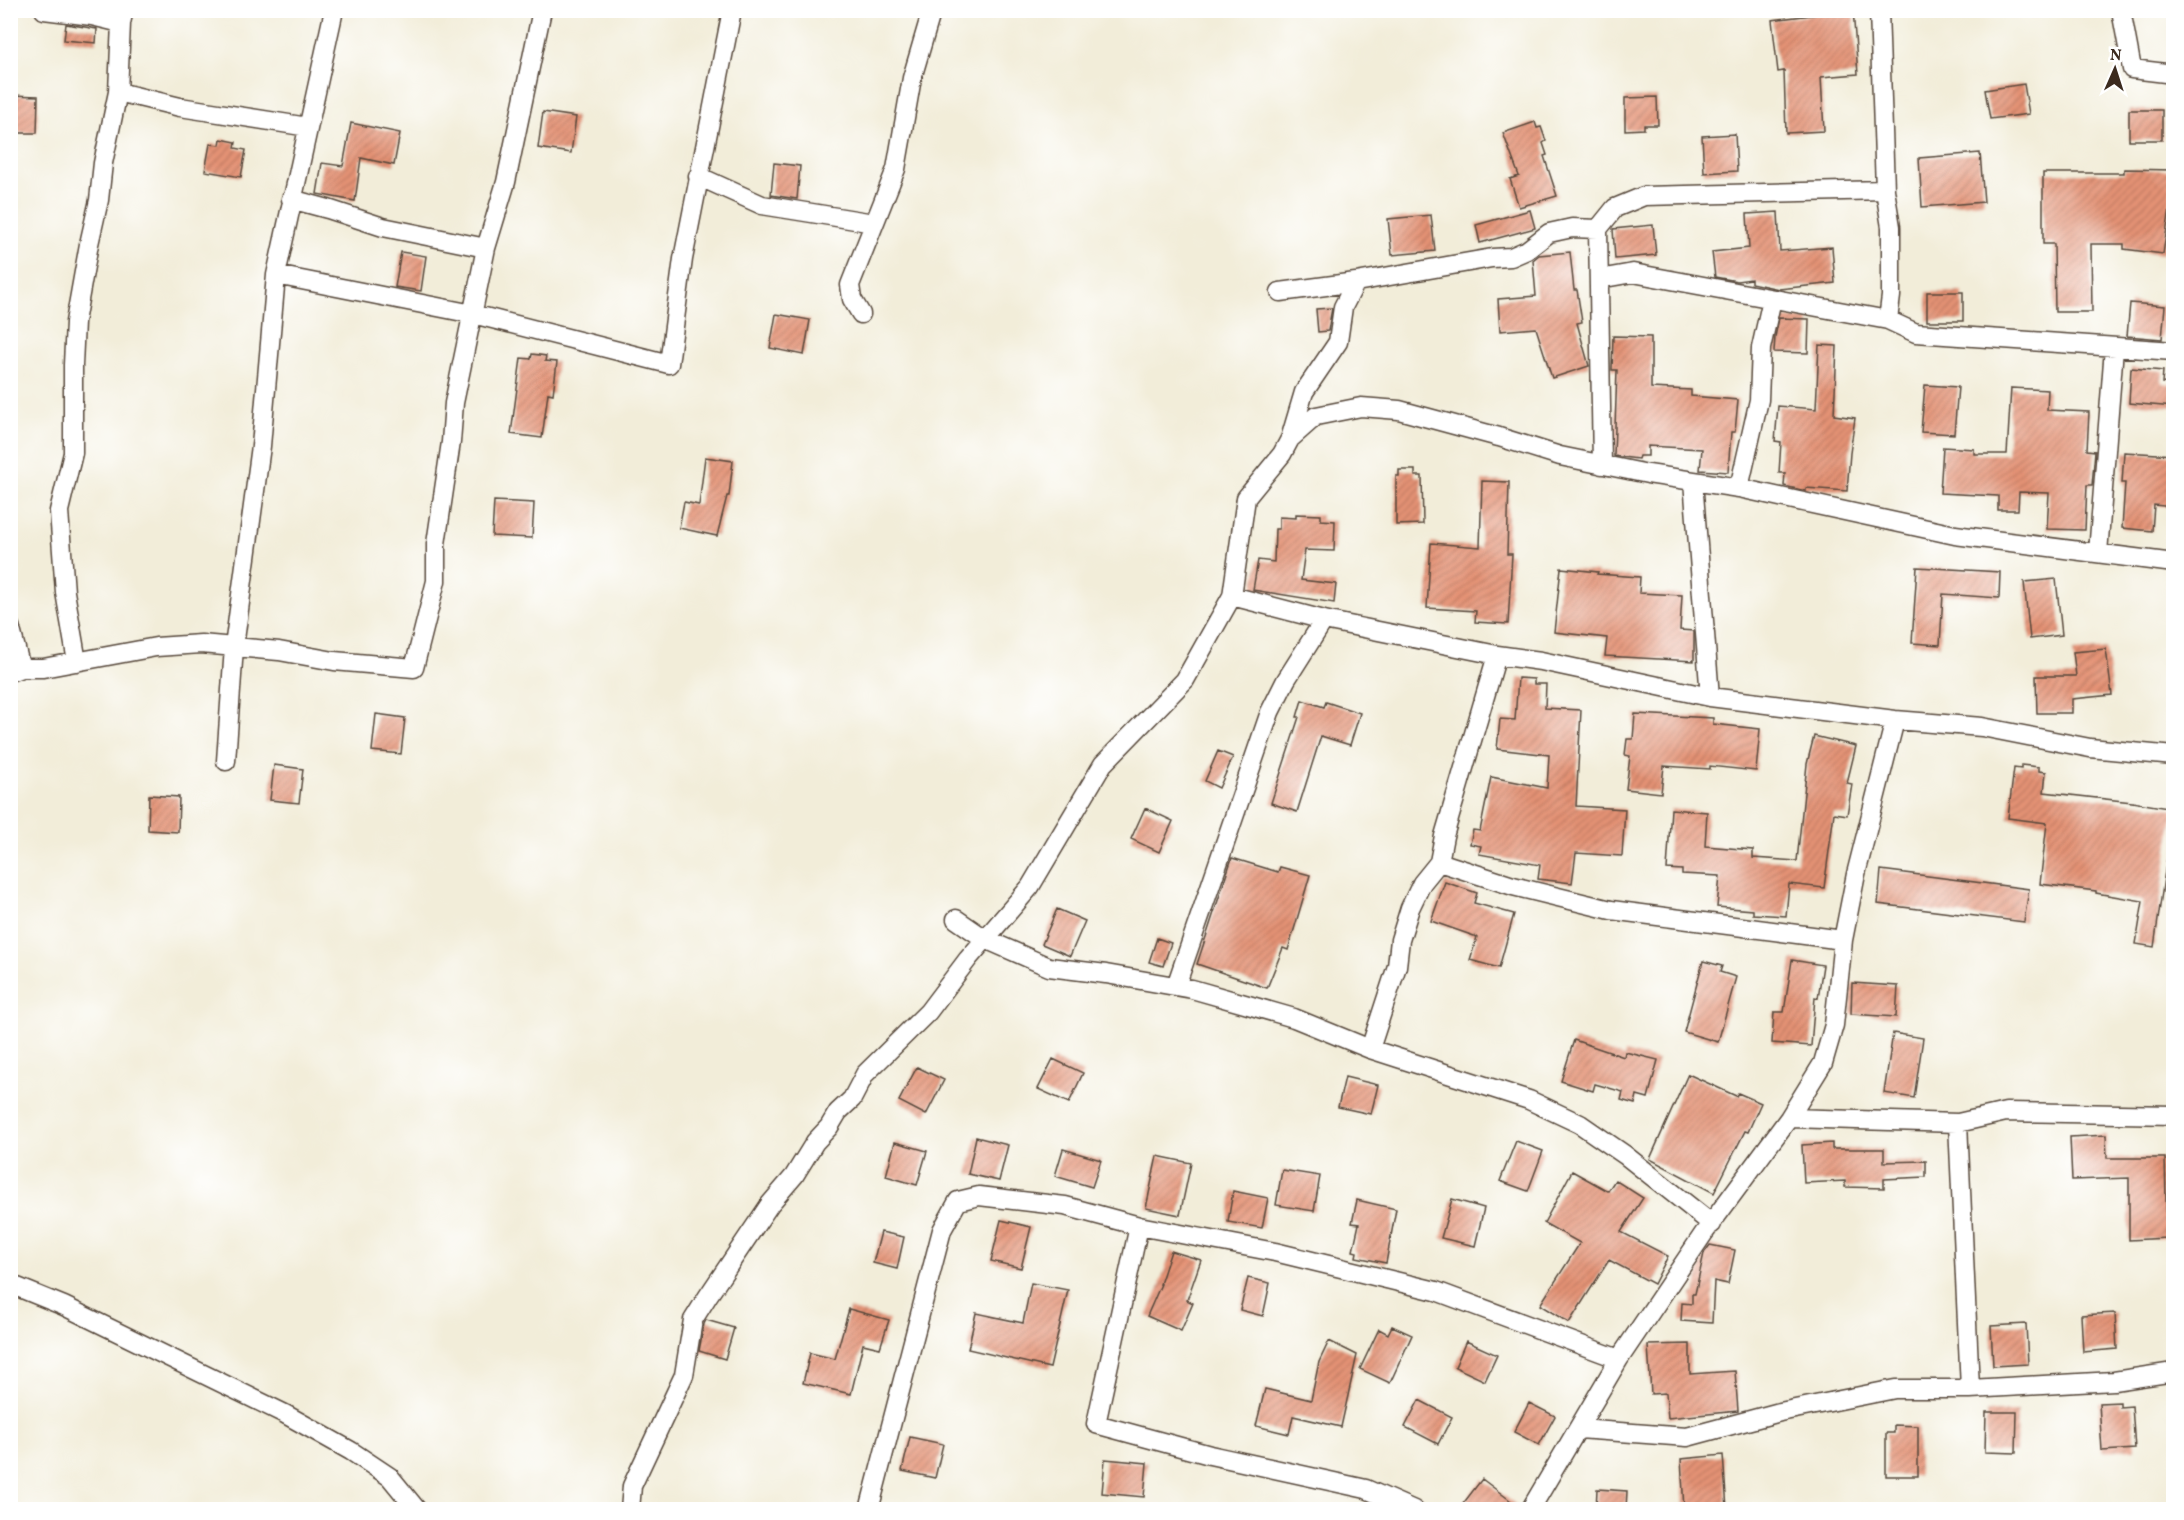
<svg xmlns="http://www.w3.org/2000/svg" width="2184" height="1520" viewBox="0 0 2184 1520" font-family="Vollkorn,serif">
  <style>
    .building { fill: url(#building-hatch) }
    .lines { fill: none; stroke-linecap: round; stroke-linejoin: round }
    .minor-casing { stroke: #56473a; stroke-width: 21 }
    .minor { stroke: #fff; stroke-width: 18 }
  </style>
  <defs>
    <pattern id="building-hatch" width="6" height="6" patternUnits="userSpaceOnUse" patternTransform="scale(1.5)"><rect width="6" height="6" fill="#e49275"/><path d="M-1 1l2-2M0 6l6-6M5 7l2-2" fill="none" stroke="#ba775f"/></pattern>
  </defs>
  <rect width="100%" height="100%" fill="#fff"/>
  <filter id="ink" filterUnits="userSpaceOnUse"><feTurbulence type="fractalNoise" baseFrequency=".0167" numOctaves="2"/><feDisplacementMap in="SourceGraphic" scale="12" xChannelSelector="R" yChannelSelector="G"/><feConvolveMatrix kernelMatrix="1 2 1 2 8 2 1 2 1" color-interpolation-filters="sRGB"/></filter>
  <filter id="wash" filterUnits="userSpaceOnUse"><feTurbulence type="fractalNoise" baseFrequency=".008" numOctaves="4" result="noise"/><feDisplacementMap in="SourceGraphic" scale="24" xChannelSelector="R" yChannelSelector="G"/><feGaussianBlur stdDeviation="1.35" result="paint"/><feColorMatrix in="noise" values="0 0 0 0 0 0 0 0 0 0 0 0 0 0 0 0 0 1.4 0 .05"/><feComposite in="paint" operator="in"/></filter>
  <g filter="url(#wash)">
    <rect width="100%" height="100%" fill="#f2edd9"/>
    <g id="blocks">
      <!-- building -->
      <path class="building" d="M1819,10H1853L1858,74L1821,77L1824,131L1786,133L1784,71L1778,72L1772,20L1819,14Z
        M66,24L97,29L96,43L64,40Z
        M2024,84L2029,114L1990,119L1985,90Z
        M10,95L38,96L37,133H10Z
        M1657,97L1658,125H1644V129L1625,130V98Z
        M2129,110H2162V140H2129Z
        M543,112L576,117L571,153L538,148Z
        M1535,122L1537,128L1541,127L1546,141L1543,143L1547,155L1544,156L1557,196L1519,207L1510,179L1519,176L1503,133Z
        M351,123L400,133L394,165L361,158L355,201L317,194L322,163L343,166Z
        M1735,134L1737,171L1704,173L1702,136Z
        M221,139L236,142L235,148L246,150L241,177L205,171L210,144L220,145Z
        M1980,153L1984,202L1922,207L1919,158Z
        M774,163L800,166L797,199L771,195Z
        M2124,169L2172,170L2171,202L2163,254L2124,249V244H2091L2092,312H2055L2054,244H2043V173H2124Z
        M1530,210L1535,228L1480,243L1476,225Z
        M1778,212L1780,251L1832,247L1835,283L1779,289L1751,283V279L1737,281L1715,277L1712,252L1749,248L1747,214Z
        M1431,215L1435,251L1392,255L1388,219Z
        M1653,225L1656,255L1615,259L1613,229Z
        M401,252L426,256L421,291L395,287Z
        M1570,252L1574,290H1577L1582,322L1577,323L1589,366L1552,378L1536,328L1500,331L1498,299L1536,296L1533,260L1539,255Z
        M1927,292H1963V321H1927Z
        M2130,303L2165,306L2162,339L2127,336Z
        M1332,308L1328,331L1318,332L1316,309Z
        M776,314L810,320L804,355L770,348Z
        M1779,318L1809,319L1808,353L1774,352L1775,337Z
        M1613,336L1651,337V388L1691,390V396L1738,400L1735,432H1731L1728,472L1700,470L1702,449L1648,446V456H1639L1638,459L1614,456L1617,370H1612Z
        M1819,345L1837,346L1834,415L1855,418L1850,453L1847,491L1806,488V491L1784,486L1785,473H1779L1781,442L1775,441L1778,406L1816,409Z
        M532,354L546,356L545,361L557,362L553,394L548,393L542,438L511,434L521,358L531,359Z
        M2131,368L2163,371L2162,383L2174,384V407L2129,403Z
        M1925,385L1958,387L1954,434L1921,432Z
        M2011,388L2048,390L2047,410L2089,412L2087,450L2095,451L2092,485H2087L2085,530L2047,529L2049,493L2019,492L2018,510H1998V496L1940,493L1943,447L1974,449V454H2007Z
        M2124,452L2174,455V507L2154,505L2152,531L2122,528L2125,483H2122Z
        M705,457L733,461L729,496H727L717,536L679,528L684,502L699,505Z
        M1399,470H1415V476H1422L1423,524L1396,525V476H1399Z
        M1482,481L1509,482L1507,554H1512L1508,624L1475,622L1476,611L1427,608L1431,543L1480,547Z
        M494,501L534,503L532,538L492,536Z
        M1296,514L1321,515V520L1335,521L1334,551L1305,550L1301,580L1336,584L1334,603L1253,590L1258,560L1274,562L1275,529H1279V517L1296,518Z
        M1917,567L2000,572L1999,598L1943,594L1940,645L1912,643Z
        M1561,568L1598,572L1597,574L1640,577L1639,593L1682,595L1680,630L1694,631V661L1605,656L1607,638L1554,632Z
        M2056,579L2062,635L2030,639L2024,582Z
        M2106,649L2112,695L2072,699V713H2037L2036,676H2076L2073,652Z
        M1518,678L1534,679V684H1546L1545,708L1581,710L1576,806L1625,809L1622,856L1576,853L1572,883L1538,879L1540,865L1479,854L1481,846L1470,844L1473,830L1480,831L1491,777L1547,788L1549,755L1497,749L1500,719L1515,720Z
        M1302,700L1324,707L1326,702L1360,713L1350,745L1321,736L1297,812L1271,803L1299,717H1297Z
        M376,714L405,718L401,754L372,751Z
        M1635,714L1713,718V724L1760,729L1756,771L1710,766V769L1664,766L1661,793L1626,789L1630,756L1625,755L1627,739H1633Z
        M1814,736L1856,746L1847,783L1852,784L1847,815L1834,813L1824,888L1789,884L1786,916L1753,914V910L1717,907L1720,876L1682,874V870L1667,869L1671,809L1707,812L1705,846L1753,850V858L1797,861L1807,764Z
        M1218,751L1233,757L1219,788L1205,781Z
        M274,765L303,769L299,803L270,800Z
        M2021,765L2039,767V771L2046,772L2044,792L2132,802L2174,809L2154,947L2136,944L2143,901L2096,893V891L2040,884L2047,823L2008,818L2014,768L2021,769Z
        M149,795L179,797L178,832L148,830Z
        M1145,808L1173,821L1159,852L1131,839Z
        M1232,858L1278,872L1280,867L1310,875L1288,950L1283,948L1267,988L1197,964Z
        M1881,870L2029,889L2024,922L1878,904Z
        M1445,882L1477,893L1474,903L1514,914L1499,968L1470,960L1477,937L1431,921Z
        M1057,909L1085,921L1070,956L1042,944Z
        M1157,938L1171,943L1163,966L1149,962Z
        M1792,960L1823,965L1818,998L1815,997L1811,1046L1772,1043L1774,1012H1784Z
        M1703,961L1722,966L1720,972L1736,977L1718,1042L1684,1032Z
        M1852,983L1898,986L1896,1017L1851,1014Z
        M1893,1033L1923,1038L1914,1098L1884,1093Z
        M1574,1040L1624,1057L1625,1052L1658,1060L1648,1098L1637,1095L1635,1104L1621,1100L1623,1092L1595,1084L1593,1091L1561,1081Z
        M1053,1059L1083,1073L1069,1103L1038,1089Z
        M917,1067L944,1080L926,1115L899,1101Z
        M1688,1074L1736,1096L1738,1093L1761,1103L1748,1132L1745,1131L1714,1193L1650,1159Z
        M1345,1077L1378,1085L1371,1114L1338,1107Z
        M2106,1135L2107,1158H2165L2167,1238L2129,1240V1178L2072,1180L2070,1137Z
        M976,1137L1008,1145L999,1181L968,1174Z
        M1516,1141L1543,1151L1528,1191L1500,1181Z
        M895,1142L927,1151L917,1185L886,1176Z
        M1832,1143V1149H1884V1162L1926,1161V1177L1884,1179V1188L1845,1187V1181L1804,1183L1802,1145Z
        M1063,1149L1101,1160L1092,1187L1055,1176Z
        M1157,1156L1191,1163L1180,1215L1146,1208Z
        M1282,1170L1320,1176L1314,1211L1276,1205Z
        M1572,1171L1608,1191L1615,1180L1643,1198L1621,1232L1668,1256L1654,1284L1609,1260L1569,1323L1540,1305L1580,1243L1544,1223Z
        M1233,1191L1268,1198L1262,1228L1228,1222Z
        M1452,1199L1484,1208L1475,1246L1441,1238Z
        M1357,1200L1396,1209L1386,1263L1356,1257L1357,1252L1353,1251L1359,1224L1352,1223Z
        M1001,1220L1031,1227L1021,1268L991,1261Z
        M881,1232L904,1237L897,1269L873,1263Z
        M1710,1245L1735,1250L1728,1284L1714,1281L1712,1323L1681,1321L1682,1303L1692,1304V1294H1695L1704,1253Z
        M1171,1251L1201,1260L1187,1300L1193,1303L1181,1331L1147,1316L1161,1284H1160Z
        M1248,1278L1270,1283L1263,1316L1240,1310Z
        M1031,1283L1068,1290L1050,1368L968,1349L976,1313L1023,1323Z
        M849,1309L889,1320L880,1348L863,1344L851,1394L803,1383L810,1353L835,1359Z
        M2115,1313L2117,1349L2083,1352L2081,1315Z
        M706,1320L734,1328L725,1359L699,1351L704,1324Z
        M2026,1324L2028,1364L1993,1366L1991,1326Z
        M1392,1326L1412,1335L1390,1383L1360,1369L1379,1329L1388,1334Z
        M1329,1341L1357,1355L1341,1427L1293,1416L1289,1434L1256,1426L1265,1389L1311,1400L1319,1362Z
        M1466,1341L1497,1355L1485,1381L1455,1367Z
        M1690,1344V1374L1735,1371L1738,1411L1668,1418L1666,1393L1651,1394L1648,1345Z
        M1419,1400L1452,1417L1438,1444L1405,1427Z
        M2120,1402V1407L2132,1406L2135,1449L2102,1451L2099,1403Z
        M1529,1403L1555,1416L1539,1445L1514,1432Z
        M1986,1412H2017L2016,1453L1985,1452Z
        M1894,1425L1918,1426V1476H1886V1433H1894Z
        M910,1437L943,1444L935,1478L902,1471Z
        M1723,1455L1727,1509H1684L1681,1459Z
        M1105,1459L1147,1463L1144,1497L1102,1493Z
        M1482,1479L1519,1507V1509H1459Z
        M1597,1489L1627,1491L1626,1509H1596Z"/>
    </g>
  </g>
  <g filter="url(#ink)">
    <use href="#blocks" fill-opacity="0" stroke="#56473a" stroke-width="1.5"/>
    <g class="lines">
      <!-- minor casing -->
      <g class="minor-casing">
        <path id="minor" d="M44,10L92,16L121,23
          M1879,10L1885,190L1891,227V296L1888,320
          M2121,10L2132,69L2174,74
          M118,92L180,107L308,127
          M698,176L762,205L874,223
          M291,199L328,209L383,227L486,248
          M1598,229L1602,465
          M276,275L473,314L669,364L683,259L732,10
          M1599,279L1633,273L1888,320L1916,333L2174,351
          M1280,292L1356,282L1492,258L1511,257L1527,250L1549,233L1572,228L1598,229L1615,208L1644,196L1885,190
          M861,314L852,299L850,285L896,169L912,78L932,10
          M1290,439L1316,416L1361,407L1399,410L1499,437L1560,456L1648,474L1739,488L1955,535L2174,563
          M1693,481L1710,697
          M1739,488L1759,400L1761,348L1772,299
          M2098,553L2114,348
          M1232,596L1324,620L1497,655L1541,661L1710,697L1895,720L1982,727L2090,748L2174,756
          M10,626L21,668
          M77,662L65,592L59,511L73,453V365L75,322L89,244L99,200L103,163L118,92L121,23L124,10
          M10,672L21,668H43L156,647L201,644L279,651L334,661L414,668L436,581V544L451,442L454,403L486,248L506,182L542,10
          M226,761L234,647L261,446L276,275L334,10
          M1439,862L1513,886L1611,910L1843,940
          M956,919L985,939L1049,967L1106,974L1192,989L1294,1018L1370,1049L1529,1100L1580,1124L1625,1155L1712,1224
          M1176,986L1270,712L1286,680L1324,620
          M1370,1049L1397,966L1400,940L1410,908L1422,883L1439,862L1444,836L1497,655
          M1789,1118L1958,1123L2006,1112L2174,1115
          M1958,1123L1970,1389
          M1139,1226L1096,1424L1210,1455L1366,1489L1414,1510
          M10,1284L64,1306L285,1414L351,1451L390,1477L417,1510
          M1579,1429L1687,1437L1780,1412L1895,1389H1970L2114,1381L2174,1372
          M630,1510L632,1486L684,1375L693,1320L708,1296L770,1204L794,1176L815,1142L829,1127L838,1112L852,1099L865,1074L928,1012L968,959L1030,887L1103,764L1185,680L1232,596L1246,498L1282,454L1290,439L1304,392L1338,342L1343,307L1356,282
          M869,1510L942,1230L958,1201L979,1196L1065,1206L1139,1226L1275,1252L1436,1291L1619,1359
          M1530,1510L1619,1359L1704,1233L1789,1118L1823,1063L1834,1025L1843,940L1856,874L1895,720"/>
      </g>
      <!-- minor -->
      <use href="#minor" class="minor"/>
    </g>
  </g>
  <!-- margin -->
  <rect width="2184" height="1520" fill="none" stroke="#fff" stroke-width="36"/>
  <!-- north arrow -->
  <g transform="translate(2115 69) rotate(3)" stroke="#ffffff" stroke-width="4.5" paint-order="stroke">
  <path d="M0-4.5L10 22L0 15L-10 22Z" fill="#3b2a1e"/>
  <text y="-9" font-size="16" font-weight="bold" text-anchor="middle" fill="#3b2a1e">N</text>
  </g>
</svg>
